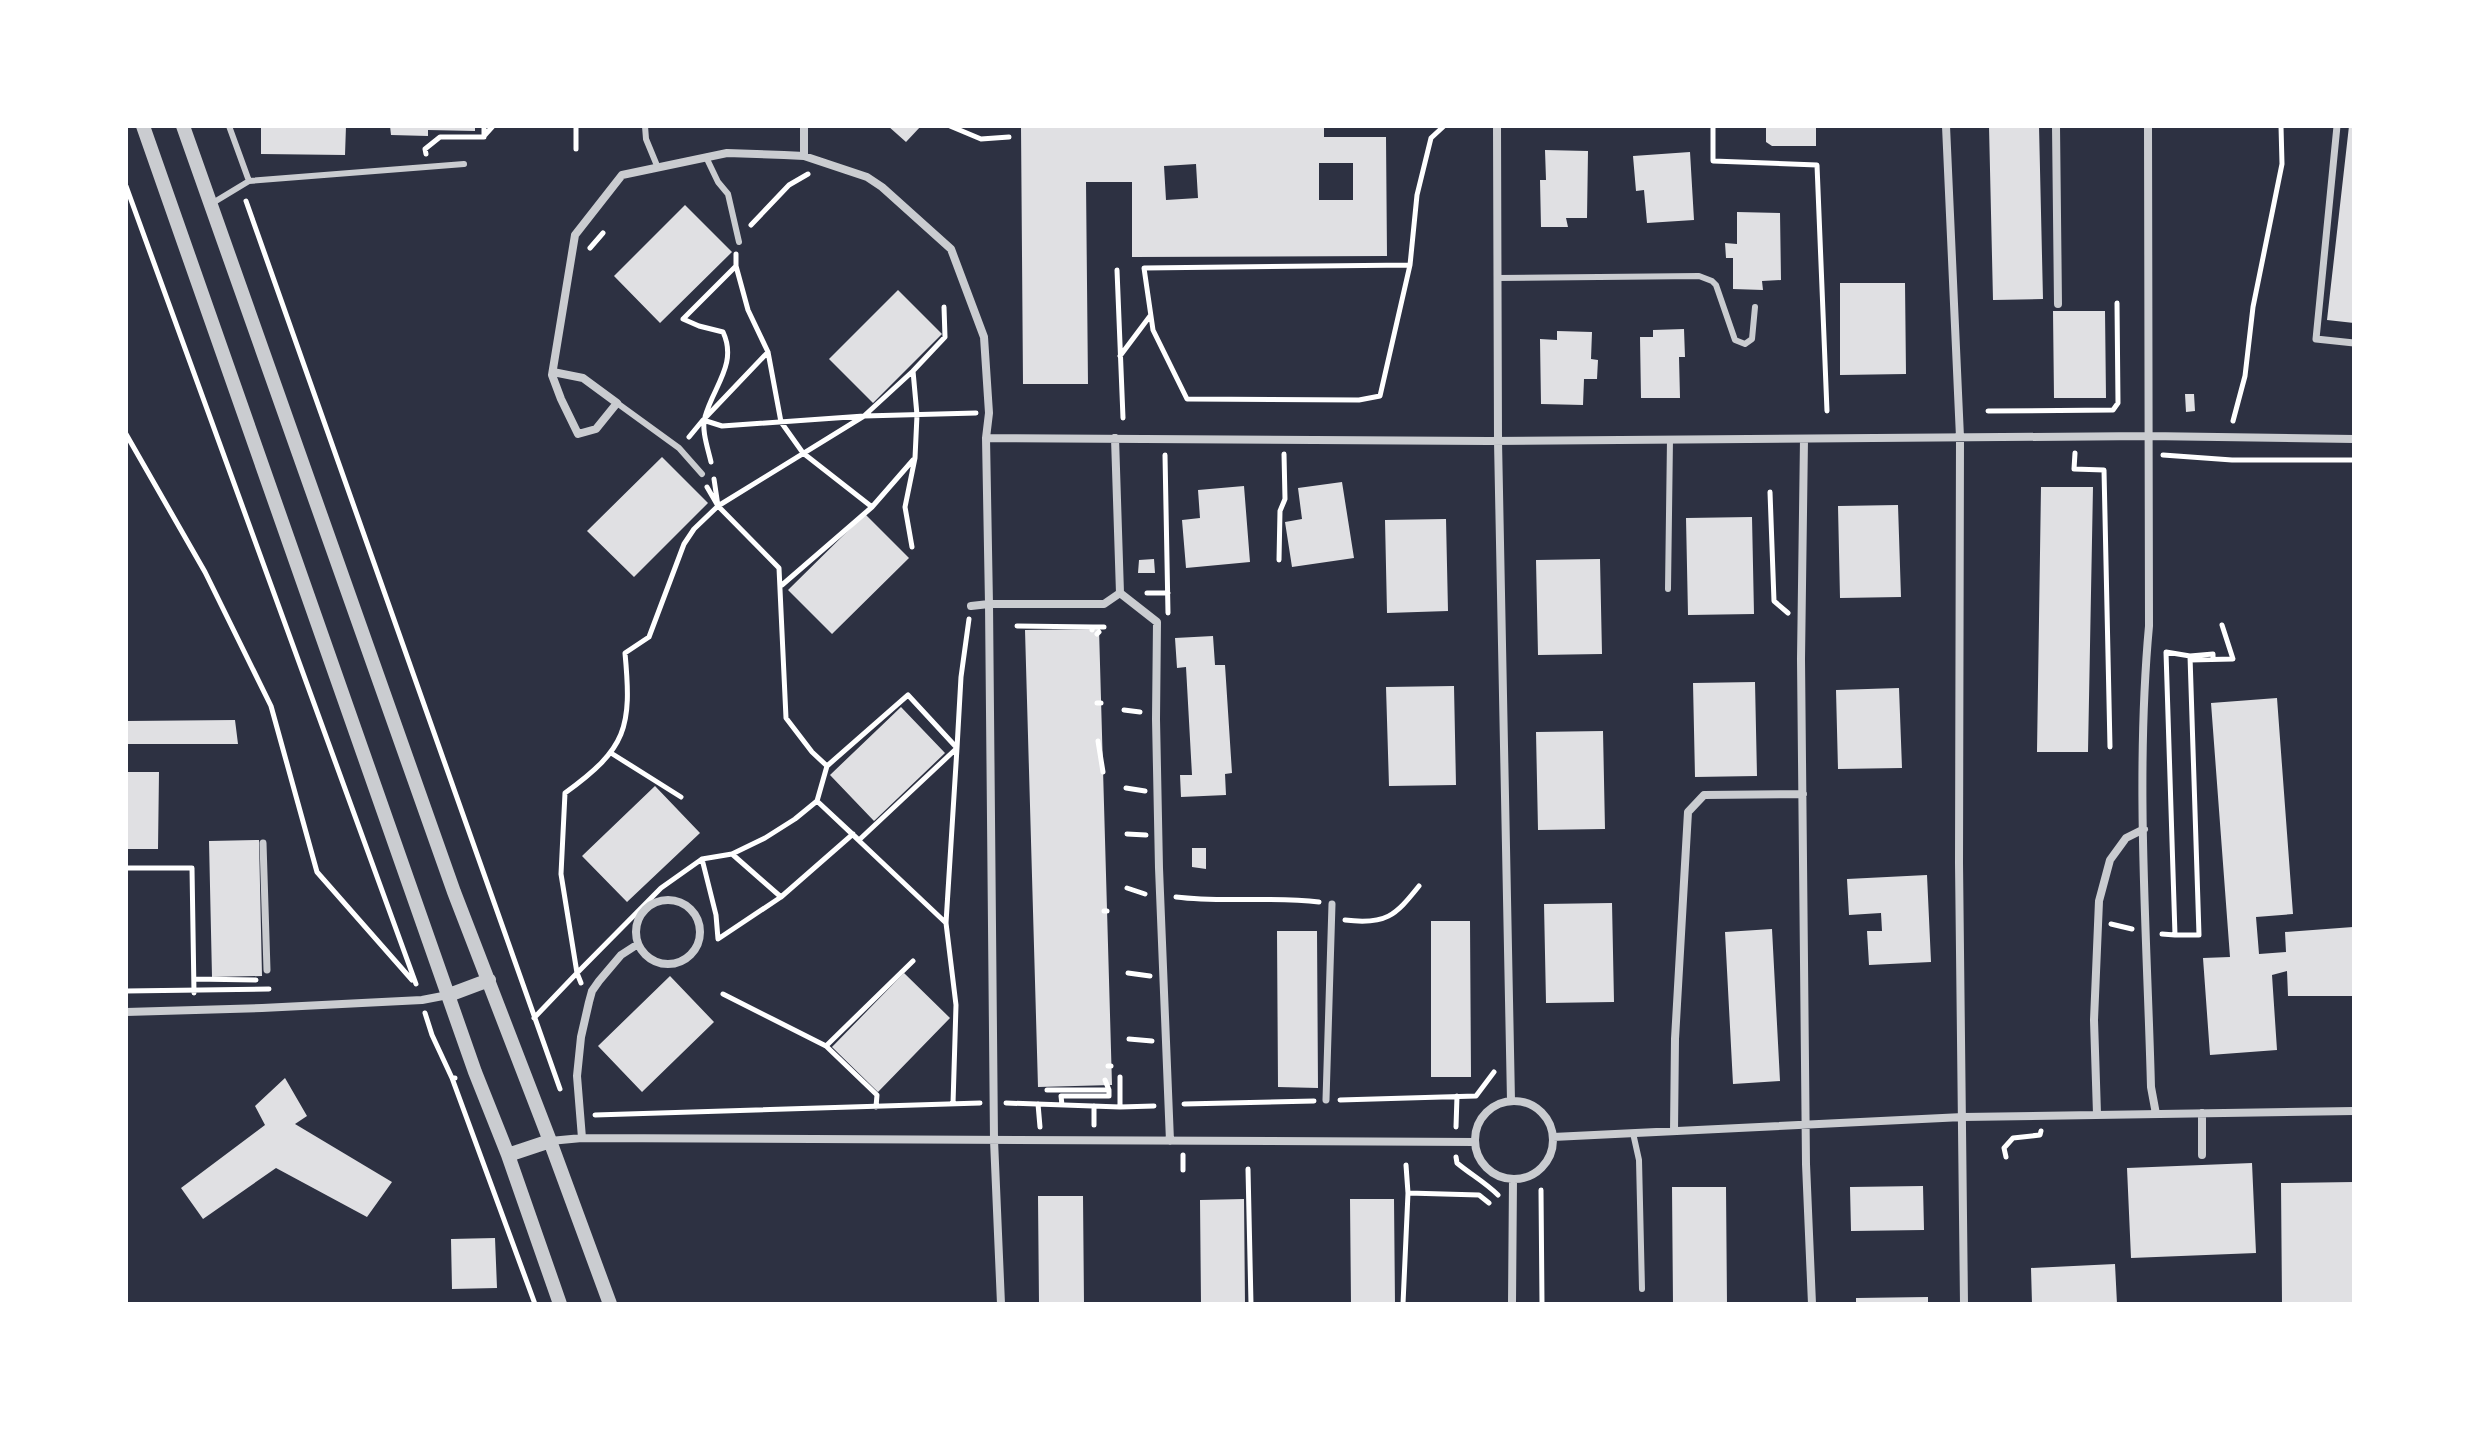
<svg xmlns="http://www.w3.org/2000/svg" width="2480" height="1430" viewBox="0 0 2480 1430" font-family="Lora,serif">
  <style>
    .building { fill: #e0e0e3; fill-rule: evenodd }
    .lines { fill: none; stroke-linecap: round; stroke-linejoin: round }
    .path { stroke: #fff; stroke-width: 5 }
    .service { stroke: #caccd0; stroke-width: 6 }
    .pedestrian { stroke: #caccd0; stroke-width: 7 }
    .minor { stroke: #caccd0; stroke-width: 8 }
    .tertiary { stroke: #caccd0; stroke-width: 14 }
  </style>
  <rect width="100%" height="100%" fill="#2d3142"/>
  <!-- building -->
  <path class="building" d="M261,126H346L345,155L261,154Z
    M390,126H475V131L428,130V136L391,135Z
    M888,126H921L906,142Z
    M1021,126H1324V137H1386L1387,256L1132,257V182H1086L1088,384H1023ZM1319,163H1353V200H1319ZM1196,164L1198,198L1166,200L1164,166Z
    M1766,126H1816V146H1772L1766,142Z
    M1989,126H2039L2043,299L1993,300Z
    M2349,126H2354V323L2327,320Z
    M1545,150L1588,151L1587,218H1566L1568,227H1541L1540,180H1546Z
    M1690,152L1694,220L1647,223L1644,190L1636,191L1633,156Z
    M685,205L732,252L660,323L614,276Z
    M1737,212L1780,213L1781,280L1762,281L1763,290L1733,289V258H1726L1725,243L1737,244Z
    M1840,283H1905L1906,374L1840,375Z
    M898,290L942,334L873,403L829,359Z
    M2053,311H2105L2106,398H2054Z
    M1684,329L1685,357H1679L1680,398H1641L1640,337H1653V330Z
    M1557,331L1592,332L1591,359L1598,360L1597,379H1584L1583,405L1541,404L1540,339L1557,340Z
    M2185,394H2194L2195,411L2186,412Z
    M662,457L708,503L634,577L587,531Z
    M1342,482L1354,558L1292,567L1285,522L1302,519L1298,488Z
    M1244,486L1250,562L1186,568L1182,520L1200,518L1198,490Z
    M2041,487H2093L2088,752H2037Z
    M1898,505L1901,597L1840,598L1838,506Z
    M865,514L909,558L832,634L788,590Z
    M1752,517L1754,614L1688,615L1686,518Z
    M1446,519L1448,611L1387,613L1385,520Z
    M1154,559L1155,573H1138L1139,560Z
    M1600,559L1602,654L1538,655L1536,560Z
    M1099,629L1112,1085L1038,1087L1025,630Z
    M1213,636L1215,665H1225L1232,773L1225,774L1226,795L1181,797L1180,775H1192L1186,667L1177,668L1175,638Z
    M1755,682L1757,776L1695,777L1693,683Z
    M1454,686L1456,785L1389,786L1386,687Z
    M1899,688L1902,768L1838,769L1836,690Z
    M2277,698L2293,914L2256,917L2259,954L2286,952L2285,932L2353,927L2354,996H2288L2287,971L2272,975L2277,1050L2210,1055L2203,958L2230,957L2211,703Z
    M901,707L945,753L874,821L830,775Z
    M235,720L238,744H126V721Z
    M1603,731L1605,829L1538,830L1536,732Z
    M126,772H159L158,849H126Z
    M655,786L700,833L627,902L582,856Z
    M259,840L262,976L212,977L209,841Z
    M1192,848H1206V869L1192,867Z
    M1927,875L1931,962L1869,965L1867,931H1882L1881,913L1849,915L1847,879Z
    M1612,903L1614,1002L1546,1003L1544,904Z
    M1431,921H1470L1471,1077H1431Z
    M1772,929L1780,1081L1733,1084L1725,932Z
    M1277,931H1317L1318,1088L1278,1087Z
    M904,973L950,1018L878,1092L832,1047Z
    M670,976L714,1022L642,1092L598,1046Z
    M285,1078L307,1116L295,1124L392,1182L367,1217L276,1168L203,1219L181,1188L265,1125L255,1106Z
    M2252,1163L2256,1253L2131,1258L2127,1168Z
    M2354,1182V1304H2282L2281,1183Z
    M1923,1186L1924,1230L1851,1231L1850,1187Z
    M1672,1187H1726L1727,1304H1673Z
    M1038,1196H1083L1084,1304H1039Z
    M1244,1199L1245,1304H1201L1200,1200Z
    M1350,1199H1394L1395,1304H1351Z
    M495,1238L497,1288L452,1289L451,1239Z
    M2115,1264L2117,1304H2032L2031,1268Z
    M1928,1297V1304H1856V1298Z"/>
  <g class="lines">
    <!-- path -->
    <path class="path" d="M576,126V149
      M950,126L981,139L1009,137
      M1713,126V161L1817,165L1827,411
      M484,136L493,126
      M426,154L425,149L440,137H484V126
      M126,186L416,984
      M246,201L560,1089
      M751,225L789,185L808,174
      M590,248L603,233
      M1410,265L1144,268L1153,330L1187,399L1359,400L1380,396L1410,265L1417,195L1431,138L1444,126
      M736,266L748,310L768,352L781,422L803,453L872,507
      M1117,270L1123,418
      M1120,356L1150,316
      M1988,411L2113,410L2118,403L2117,303
      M707,416L768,352
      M2233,421L2245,376L2253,307L2282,164L2281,126
      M126,434L205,572L271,706L317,872L412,980
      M689,437L703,420L722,426L864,416L913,371
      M2075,453L2074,469L2104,470L2110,747
      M1165,455L1168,613
      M2163,455L2232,460H2354
      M711,462C708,449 701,429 705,417C713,387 738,364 723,332L699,326L683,319L736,266V254
      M714,479L718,506
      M707,487L718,506L779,568L786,718L812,752L827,766
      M1770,492L1774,601L1788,613
      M912,547L905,507L915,458L917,415L913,371L945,337L944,307
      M1279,560L1280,511L1285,499L1284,454
      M782,585L872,507L913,460
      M1147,593H1168
      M1017,626L1093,627L1092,630
      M1093,627H1104
      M1097,634L1099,632
      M2190,660L2233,659L2222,625
      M1097,703H1101
      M1124,710L1140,712
      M1098,741L1103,772
      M611,753L681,797
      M1126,788L1145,791
      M1127,834L1146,835
      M732,854L781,897
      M702,859L716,915L718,939L781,897L853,834
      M126,868H192L194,993
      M1127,888L1145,894
      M1176,897C1224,903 1271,896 1319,902
      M1104,911H1107
      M1345,920C1386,925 1395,916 1419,886
      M946,923L817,801L859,840L957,748L961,677L969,619
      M2111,924L2132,929
      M2162,934L2175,935L2166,652L2190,656L2213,654V659
      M2175,935H2199L2190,656
      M1128,973L1150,976
      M194,979L256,980
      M581,983L577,973L661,888L702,859L732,854L765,838L795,819L817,801L827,766L908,695L957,748L946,923L956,1005L953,1104
      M126,991L269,989
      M723,994L826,1046L913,961
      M425,1013L432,1035L452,1078
      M534,1018L577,973L561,874L565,793C627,748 632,728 625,653L649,637L684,544L694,529L718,506L864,416L976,413
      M1129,1039L1152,1041
      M826,1046L877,1095L876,1107
      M1108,1066H1111
      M455,1078H452L535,1304
      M1105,1080L1109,1090
      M1047,1090H1109
      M1340,1100L1476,1096L1494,1072
      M1006,1103L1120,1107V1077
      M1038,1104L1040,1127
      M1184,1104L1314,1101
      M1062,1105L1061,1096H1109V1090
      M1120,1107L1154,1106
      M595,1115L980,1103
      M1094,1125V1106
      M1456,1127L1457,1096
      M1183,1155V1170
      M1456,1157L1457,1163C1470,1174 1485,1182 1498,1195
      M2006,1157L2004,1148L2013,1138L2040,1135L2041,1131
      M1248,1169L1251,1304
      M1541,1190L1542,1304
      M1408,1193L1479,1195L1489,1203
      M1403,1304L1408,1193L1406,1165"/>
    <!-- service -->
    <path class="service" d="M645,126L646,139L658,168
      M706,157L718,182L728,194L739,242
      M249,181L464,164
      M211,204L249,181L229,126
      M1497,278L1699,276L1712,281L1716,285L1735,340L1745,344L1752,339L1755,307
      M617,403L679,448L702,474
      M1668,589L1670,439
      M1633,1133L1639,1160L1642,1289"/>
    <!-- pedestrian -->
    <path class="pedestrian" d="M2337,126L2316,339L2354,343
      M263,843L267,970
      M1326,1100L1332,904"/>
    <!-- minor -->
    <path class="minor" d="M1497,126L1498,441L1511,1101
      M1946,126L1960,437L1959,863L1964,1304
      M2056,126L2058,304
      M2148,126L2149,626C2135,778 2147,934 2151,1087L2156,1114
      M804,156V126
      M553,372L583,378L617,403L596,429L578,434L561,399L552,375L575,235L622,175L727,153L784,155L804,156L867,177L882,187L951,249L984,337L989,413L986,438L989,604L971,606
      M986,438L1489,441L2148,436L2354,439
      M1115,438L1120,593
      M1804,439L1801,659L1806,1164L1812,1304
      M1120,593L1157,622L1156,719L1159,868L1170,1141
      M636 932a32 32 0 1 1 64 0a32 32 0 1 1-64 0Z
      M126,1012L262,1008L422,1000L448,995
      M1475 1140a39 39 0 1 1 78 0a39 39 0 1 1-78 0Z
      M2202,1113V1155
      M2097,1114L2094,1020L2099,901L2110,860L2126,838L2144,829
      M1674,1131L1675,1039L1688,812L1704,795L1803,794
      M1553,1137L1963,1117L2354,1111
      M582,1138L577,1076L581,1037L589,1002L592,991L599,981L621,955L638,944
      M550,1141L582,1138L1475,1142
      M1001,1304L994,1140L989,604H1104L1120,593
      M1512,1304L1513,1179"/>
    <!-- tertiary -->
    <path class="tertiary" d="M143,126L475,1072L508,1155L560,1304
      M183,126L454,892L550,1141L610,1304
      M449,995L489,980
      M508,1155L550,1141"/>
  </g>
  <!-- border -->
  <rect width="2480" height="1430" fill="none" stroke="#ffffff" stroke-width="256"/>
</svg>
